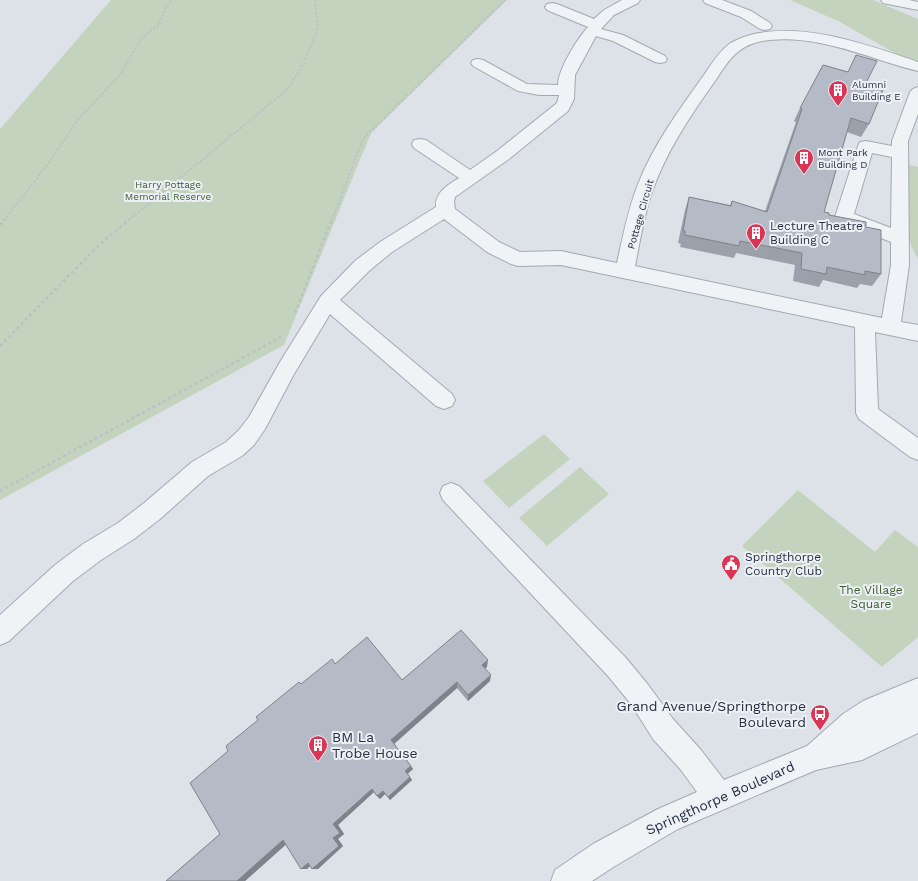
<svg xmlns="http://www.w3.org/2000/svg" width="918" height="881" viewBox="0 0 918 881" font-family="'Work Sans',sans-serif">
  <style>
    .green { fill: #c4d3bd }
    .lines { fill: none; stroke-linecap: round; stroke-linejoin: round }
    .minor-casing { stroke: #a2a9b2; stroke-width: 2 }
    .path-far1 { stroke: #bbc0c7; stroke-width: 2; stroke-dasharray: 2 2; stroke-linecap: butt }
    .path { stroke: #bbc0c7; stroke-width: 2.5; stroke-dasharray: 3 3; stroke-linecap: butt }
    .minor { fill: #f0f3f6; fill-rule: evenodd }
    .wall { fill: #9ba1aa }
    .shaded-wall { fill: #7e838b }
    .building { fill: #b4bbc6; stroke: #7e838b }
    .labels { text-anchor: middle; stroke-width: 4; stroke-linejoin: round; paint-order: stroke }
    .far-poi-label { font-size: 10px; fill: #253040; stroke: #edf1f6; text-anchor: start }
    .far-park-label { font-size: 10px; fill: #3b5e31; stroke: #edf1f6 }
    .far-street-label { font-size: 10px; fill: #253040; stroke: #edf1f6 }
    .poi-label { font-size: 12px; fill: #253040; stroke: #edf1f6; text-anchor: start }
    .park-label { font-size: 12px; fill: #3b5e31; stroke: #edf1f6 }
    .near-poi-label { font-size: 14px; fill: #253040; stroke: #edf1f6; text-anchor: end }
    .near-street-label { font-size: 14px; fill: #253040; stroke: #edf1f6 }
  </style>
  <rect width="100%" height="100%" fill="#dde2e8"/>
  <!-- green -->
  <path class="green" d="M111,0H507L371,133L284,345L0,500V129Z
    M790,0H873L918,19V64L905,59L840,22Z
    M907,164L918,167V259C900,231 906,196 907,164Z
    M544,434L570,459L509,508L483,481Z
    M580,467L609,494L547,546L519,518Z
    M798,490L875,552L895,530L918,547V637L882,667L742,546Z"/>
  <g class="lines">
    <!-- minor casing -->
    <g class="minor-casing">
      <path id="minor" d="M622,0H640L638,3L614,15L601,29L623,35L665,56L667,59L665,62L660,63L655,62L613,41L596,36L575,75L574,99L568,111L509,159L455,197L454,202L455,209L499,242L520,252L561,251L617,263C623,236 628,209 638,184C654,144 679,110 704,75C711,65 718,53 728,45C733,41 741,38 747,36C800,20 868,45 918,62V71C869,59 822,35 770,40C759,41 748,44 739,51C729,58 722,71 715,81C690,116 666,152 652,192C644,216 640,241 635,266L882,318L891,265V242L838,221L835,217L858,146L860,142L866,141L892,146V141L910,92L913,89L918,87V114L908,141L909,265L901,322L918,325V341L875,332L878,409L918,438V460L910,457L859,419L856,413L855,327L561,265L518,266L511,264L487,252L444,219L392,252L369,271L340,300L452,394L455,400L452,406L444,409L436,406L330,314L294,374L265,429L254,445L242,456L208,476L160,519L134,539L101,560L73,581L9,641L0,645V615L55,565L83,544L118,523L144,503L192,462L226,442L238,431L249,417L280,362L321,296L355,261L380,242L436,207C435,192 448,185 459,178L414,148L412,144L414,140L420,139L426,140L470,170L497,151L557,103L559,95H539L518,91L473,66L471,63L473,60L478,59L483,60L527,84L558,85C558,69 578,38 588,27L547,10L545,7L547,4L552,3L557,4L594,19L604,10ZM872,153L892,157L891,228L854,214Z
        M703,0H722L751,11L770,23L772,26L770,29L765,30L760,29L741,17L705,3Z
        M881,0H909L918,2V10L883,3Z
        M451,483L459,486L626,658L649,686L673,719L701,750L724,780L807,746L843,714L863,701L918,678V733L862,760L816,770L678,829L615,866L592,881H551L555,870L593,844L658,809L697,792L681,770L653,739L631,704L608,676L443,500L440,493L443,486Z"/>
    </g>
    <!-- path-far1 -->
    <path class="path-far1" d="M4,220L45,168L77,121L120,75L143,36L159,25L167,6L172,0
      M129,220L288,89L305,61L318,27L315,0
      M332,220L363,139L505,0"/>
    <!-- path -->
    <path class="path" d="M0,225L5,219
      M295,313L332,219
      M0,346L99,245L130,219
      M0,491L281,337"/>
    <!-- minor -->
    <use href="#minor" class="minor"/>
  </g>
  <!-- wall -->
  <path class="wall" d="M865,85L869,124L861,137L847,132L824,212L829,215L866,227L881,274L872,286L860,284L857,288L823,280L819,287L793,281L795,265L736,253L734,258L680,247L681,244L678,243L685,210L689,197L730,205L732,201L765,211L796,122L794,121L800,108Z
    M335,664L402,680L487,667L485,668L490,681L468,701L457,688L394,744L413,769L408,774L412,780L390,800L385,794L380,799L377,796L374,792L338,825L344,834L338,839L343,846L318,869H312L310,866L307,869L286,844L245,881H166L220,834L228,751L258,720L301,684Z"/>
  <!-- shaded-wall -->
  <path class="shaded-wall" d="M488,660L487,667L481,672L482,665Z
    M491,675L490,681L468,701V695Z
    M457,682V688L394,744L391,740Z
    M411,766L413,769L407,774L405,771Z
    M410,777L412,780L390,800L388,797Z
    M372,789L375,791L338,825L344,834L338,839L343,846L318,869H312L333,838V824Z
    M383,791L386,793L380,799L377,796Z
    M283,840L290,841L245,881H237Z
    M314,862L307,869H301L308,863Z"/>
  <!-- building -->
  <path class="building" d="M856,55L877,61L865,85L883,90L869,124L851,118L824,212L829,213V215L866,222V227L881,230V274L865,271V275L827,267L826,274L801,269L802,253L740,241L739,246L685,235V231H683L689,197L731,206L732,201L767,212L802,109L800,108L823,65L848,72Z
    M461,630L488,660L482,665L491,675L468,695L457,682L391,740L411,766L405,771L410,777L388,797L383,791L377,796L372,789L333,824L340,833L333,838L339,846L312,869L308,863L301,869L283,840L237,881H166L220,834L190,783L228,751L226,746L258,720L256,717L299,682L301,684L332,659L335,664L367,637L402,680Z"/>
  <!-- icons -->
  <defs>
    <g id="building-pin" transform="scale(1)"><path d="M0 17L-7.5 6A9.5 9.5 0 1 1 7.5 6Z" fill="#db3555" stroke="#edf1f6"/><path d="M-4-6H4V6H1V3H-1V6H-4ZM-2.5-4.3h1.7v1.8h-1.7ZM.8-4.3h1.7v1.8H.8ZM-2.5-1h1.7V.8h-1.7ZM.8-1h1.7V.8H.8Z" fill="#fff"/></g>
    <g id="civic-pin" transform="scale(1)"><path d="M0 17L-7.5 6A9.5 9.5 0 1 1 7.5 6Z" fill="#db3555" stroke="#edf1f6"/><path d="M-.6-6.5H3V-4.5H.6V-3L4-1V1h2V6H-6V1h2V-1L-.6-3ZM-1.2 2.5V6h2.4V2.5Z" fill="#fff"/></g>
    <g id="bus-pin" transform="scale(1)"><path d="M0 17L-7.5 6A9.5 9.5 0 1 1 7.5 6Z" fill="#db3555" stroke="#edf1f6"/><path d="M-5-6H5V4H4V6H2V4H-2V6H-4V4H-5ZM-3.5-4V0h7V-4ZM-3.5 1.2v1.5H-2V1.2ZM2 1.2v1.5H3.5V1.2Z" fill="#fff"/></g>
  </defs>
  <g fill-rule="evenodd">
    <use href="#building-pin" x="838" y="90"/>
    <use href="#building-pin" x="804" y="158"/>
    <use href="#building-pin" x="756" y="233"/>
    <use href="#civic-pin" x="731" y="564"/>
    <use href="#bus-pin" x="820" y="714"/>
    <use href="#building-pin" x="318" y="745"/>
  </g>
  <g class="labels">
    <!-- far-poi labels -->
    <g class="far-poi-label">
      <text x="852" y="88">Alumni<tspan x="852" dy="12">Building E</tspan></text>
      <text x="818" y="156">Mont Park<tspan x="818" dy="12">Building D</tspan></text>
    </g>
    <!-- far-park labels -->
    <g class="far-park-label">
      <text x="168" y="188">Harry Pottage<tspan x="168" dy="12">Memorial Reserve</tspan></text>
    </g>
    <!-- far-street labels -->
    <g class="far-street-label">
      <text transform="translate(640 214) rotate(-74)" y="4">Pottage Circuit</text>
    </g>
    <!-- poi labels -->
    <g class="poi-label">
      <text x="770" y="230">Lecture Theatre<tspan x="770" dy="14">Building C</tspan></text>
      <text x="745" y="561">Springthorpe<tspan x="745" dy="14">Country Club</tspan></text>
    </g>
    <!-- park labels -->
    <g class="park-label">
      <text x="871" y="594">The Village<tspan x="871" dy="14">Square</tspan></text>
    </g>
    <!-- near-poi labels -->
    <g class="near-poi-label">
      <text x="806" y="711">Grand Avenue/Springthorpe<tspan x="806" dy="16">Boulevard</tspan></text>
      <text x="332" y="742" text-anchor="start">BM La<tspan x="332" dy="16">Trobe House</tspan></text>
    </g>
    <!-- near-street labels -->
    <g class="near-street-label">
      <text transform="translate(720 798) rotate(-24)" y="5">Springthorpe Boulevard</text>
    </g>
  </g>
</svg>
